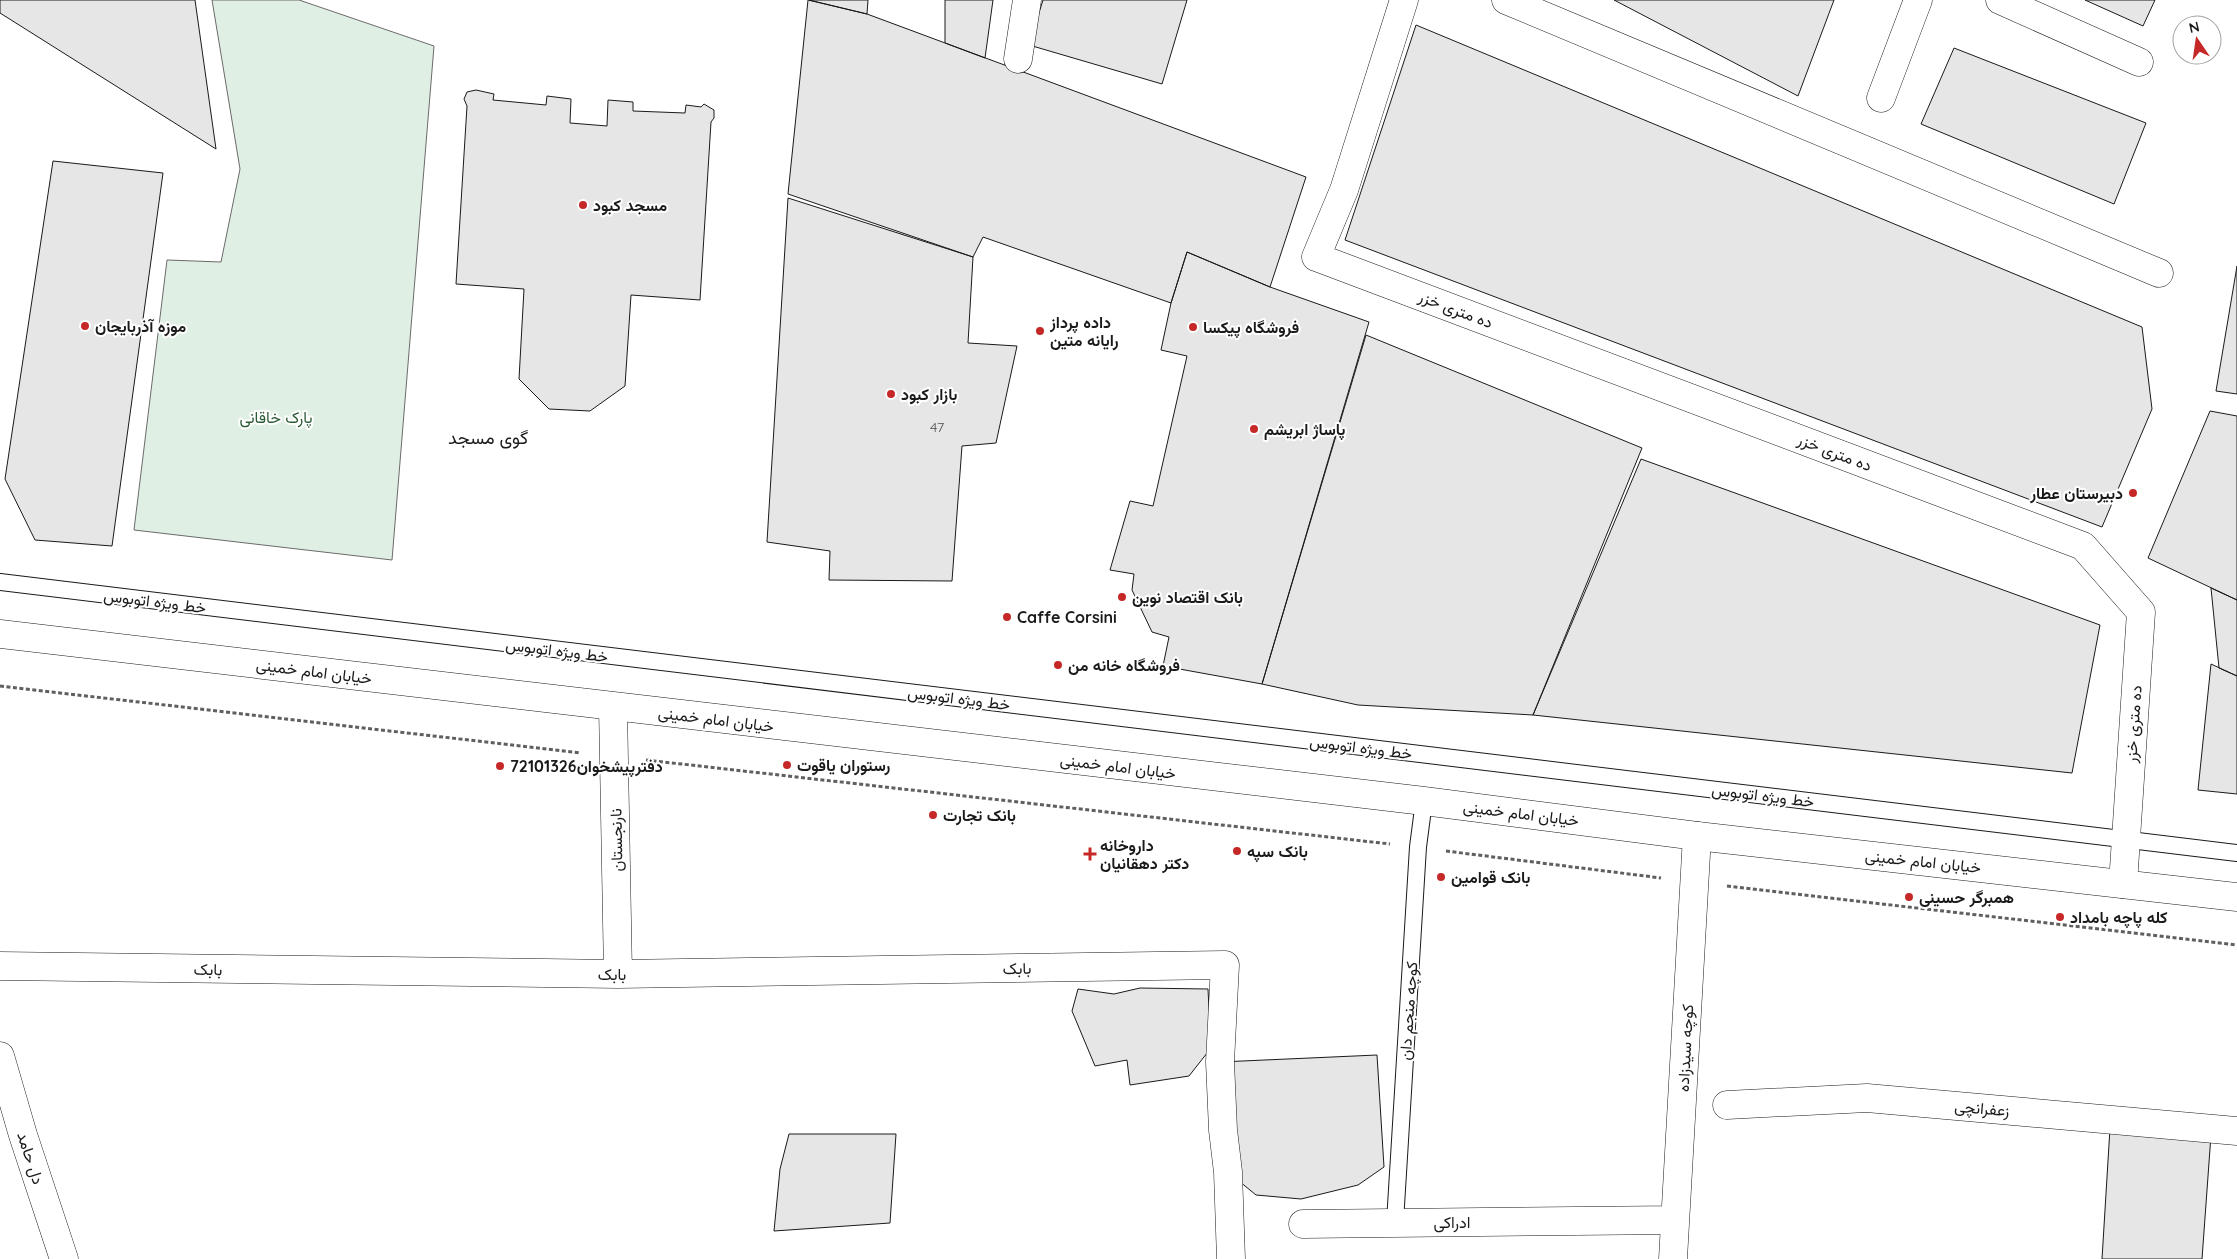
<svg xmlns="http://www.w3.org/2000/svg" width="2237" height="1259" viewBox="0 0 2237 1259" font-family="Quicksand,Vazirmatn,sans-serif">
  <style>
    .green { fill: #e0efe3; stroke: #6a6a6a }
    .building { fill: #e6e6e6; stroke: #1a1a1a }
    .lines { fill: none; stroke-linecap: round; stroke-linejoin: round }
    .lane-casing { stroke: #1a1a1a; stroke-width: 18 }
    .street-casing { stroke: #1a1a1a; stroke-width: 29 }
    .primary-casing { stroke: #1a1a1a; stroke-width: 29 }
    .path { stroke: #5f5f5f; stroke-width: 3; stroke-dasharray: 4 2.5; stroke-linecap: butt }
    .lane { stroke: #fff; stroke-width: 16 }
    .street { stroke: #fff; stroke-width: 28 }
    .primary { stroke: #fff; stroke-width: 28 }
    .poi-dot { fill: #c62828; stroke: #fff; stroke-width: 2 }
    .labels { text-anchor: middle; stroke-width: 4; stroke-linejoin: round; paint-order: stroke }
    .number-label { font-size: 14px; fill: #4d4d4d }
    .poi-label { font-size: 16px; font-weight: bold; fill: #1a1a1a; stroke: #fff; text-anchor: start }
    .street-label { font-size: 16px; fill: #1a1a1a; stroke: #fff }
    .park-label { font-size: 16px; fill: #2b5a34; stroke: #fff }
    .neighbourhood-label { font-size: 18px; fill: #1a1a1a; stroke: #fff }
  </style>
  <rect width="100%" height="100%" fill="#fff"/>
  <!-- green -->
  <path class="green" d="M212,0H299L434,46L392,560L134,530L167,260L221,262L240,169Z"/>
  <!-- building -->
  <path class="building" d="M0,0H195L216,149L0,13Z
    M808,0L867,14L1306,177L1270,287L1187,252L1171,303L983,237L973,257L788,194Z
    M809,0H868L867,14Z
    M945,0H993L985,58L945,43Z
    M1043,0H1187L1162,84L1029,45Z
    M1614,0H1834L1798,96Z
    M2085,0H2155L2143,26Z
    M1416,25L2142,327L2152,409L2102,527L1345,240Z
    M1954,48L2146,123L2114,204L1921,124Z
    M476,90L494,94L493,100L546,105L547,96L571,99L570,123L607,126L608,100L633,102V111L685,113L686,105L701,107L704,104L714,110V118L711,122L700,300L631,295L625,386L590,411L549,409L519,379L524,289L456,284L467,106L464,99L467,92Z
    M53,161L163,173L112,546L35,540L5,479Z
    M788,198L973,257L968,343L1017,346L996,443L962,446L952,581L829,580L830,551L767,542Z
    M1187,252L1270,287L1369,322L1262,684L1163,666L1169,637L1152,632L1132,590L1134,574L1110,570L1130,501L1153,506L1187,356L1161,350L1171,303Z
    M2237,266V394L2216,391Z
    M1366,335L1642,448L1533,715L1358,705L1262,684Z
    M2210,411L2237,416V600L2148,558Z
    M1641,459L2100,625L2072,773L1533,715Z
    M2211,588L2237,600V676L2219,668Z
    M2211,664L2237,676V794L2198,790Z
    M1140,988L1208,989L1211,1048L1189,1076L1130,1085L1127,1060L1095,1066L1072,1011L1078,989L1114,994Z
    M1377,1055L1384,1167L1358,1185L1301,1199L1256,1195L1228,1172L1220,1062Z
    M2110,1128L2211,1135L2202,1259H2102Z
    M789,1134H896L890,1223L774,1231L780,1169Z"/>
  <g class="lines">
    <!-- lane casing -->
    <g class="lane-casing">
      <path id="lane" d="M0,582L2237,853
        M1395,1222L1418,847L1424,801"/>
    </g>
    <!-- street casing -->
    <g class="street-casing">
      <path id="street" d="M1404,0L1344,190L1316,257L2083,546L2141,612L2123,884
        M1506,0L2159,273
        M2000,0L2139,62
        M1018,59L1027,0
        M1881,98L1918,0
        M613,707L618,974
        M0,966L618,974L1225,965L1220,1062L1223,1130L1228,1172L1231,1259
        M0,1056L23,1135L64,1259
        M1727,1105L1867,1098L2237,1131
        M1303,1224L1675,1220
        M1673,1259L1697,836"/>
    </g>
    <!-- primary casing -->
    <g class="primary-casing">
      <path id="primary" d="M0,634L1424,801L1697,836L2237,897"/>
    </g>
    <!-- path -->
    <path class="path" d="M0,686L581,753
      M646,760L1390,844
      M1446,851L1661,878
      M1727,886L2237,945"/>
    <!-- lane -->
    <use href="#lane" class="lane"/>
    <!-- street -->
    <use href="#street" class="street"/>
    <!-- primary -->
    <use href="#primary" class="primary"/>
  </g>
  <!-- markers -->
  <g class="poi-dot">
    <circle cx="583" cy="205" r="5"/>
    <circle cx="85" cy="326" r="5"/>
    <circle cx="1193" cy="327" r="5"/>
    <circle cx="1040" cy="331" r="5"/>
    <circle cx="891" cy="394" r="5"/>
    <circle cx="1254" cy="429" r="5"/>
    <circle cx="2133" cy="493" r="5"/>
    <circle cx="1122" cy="597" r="5"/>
    <circle cx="1007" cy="617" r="5"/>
    <circle cx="1058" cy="665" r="5"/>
    <circle cx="787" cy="765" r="5"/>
    <circle cx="500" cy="766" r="5"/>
    <circle cx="933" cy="815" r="5"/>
    <circle cx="1237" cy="851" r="5"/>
    <path d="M1087.5 846.5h5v5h5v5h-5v5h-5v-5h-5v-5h5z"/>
    <circle cx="1441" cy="877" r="5"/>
    <circle cx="1909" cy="897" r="5"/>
    <circle cx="2060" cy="917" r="5"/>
  </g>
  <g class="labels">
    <!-- number labels -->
    <g class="number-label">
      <text x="937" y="432">47</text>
    </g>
    <!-- poi labels -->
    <g class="poi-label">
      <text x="593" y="211">مسجد کبود</text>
      <text x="1050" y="328">داده پرداز<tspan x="1050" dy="18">رایانه متین</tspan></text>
      <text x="95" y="332">موزه آذربایجان</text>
      <text x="1203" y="333">فروشگاه پیکسا</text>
      <text x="901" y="400">بازار کبود</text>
      <text x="1264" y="435">پاساژ ابریشم</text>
      <text x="2123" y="499" text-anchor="end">دبیرستان عطار</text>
      <text x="1132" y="603">بانک اقتصاد نوین</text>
      <text x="1017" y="623">Caffe Corsini</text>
      <text x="1068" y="671">فروشگاه خانه من</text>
      <text x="797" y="771">رستوران یاقوت</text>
      <text x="510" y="772">دفترپیشخوان72101326</text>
      <text x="943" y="821">بانک تجارت</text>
      <text x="1100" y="851">داروخانه<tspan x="1100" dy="18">دکتر دهقانیان</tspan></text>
      <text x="1247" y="857">بانک سپه</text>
      <text x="1451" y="883">بانک قوامین</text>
      <text x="1919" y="903">همبرگر حسینی</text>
      <text x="2070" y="923">کله پاچه بامداد</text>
    </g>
    <!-- street labels -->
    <g class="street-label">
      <text transform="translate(1456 309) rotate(21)" y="6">ده متری خزر</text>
      <text transform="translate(1835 452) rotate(21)" y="6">ده متری خزر</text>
      <text transform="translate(155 601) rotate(7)" y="6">خط ویژه اتوبوس</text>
      <text transform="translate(557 650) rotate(7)" y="6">خط ویژه اتوبوس</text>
      <text transform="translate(314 671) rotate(7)" y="6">خیابان امام خمینی</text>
      <text transform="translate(959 698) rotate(7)" y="6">خط ویژه اتوبوس</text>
      <text transform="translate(716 719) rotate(7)" y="6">خیابان امام خمینی</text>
      <text transform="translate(2133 724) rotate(-86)" y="6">ده متری خزر</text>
      <text transform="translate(1361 747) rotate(7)" y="6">خط ویژه اتوبوس</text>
      <text transform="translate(1118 766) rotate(7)" y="6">خیابان امام خمینی</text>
      <text transform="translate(1763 795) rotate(7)" y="6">خط ویژه اتوبوس</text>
      <text transform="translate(1521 813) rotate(7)" y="6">خیابان امام خمینی</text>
      <text transform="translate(616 840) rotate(-91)" y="6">نارنجستان</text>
      <text transform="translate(1923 861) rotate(6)" y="6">خیابان امام خمینی</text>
      <text transform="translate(1017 968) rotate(-1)" y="6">بابک</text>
      <text transform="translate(208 969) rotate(1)" y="6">بابک</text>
      <text x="612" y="980">بابک</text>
      <text transform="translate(1408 1011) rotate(-86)" y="6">کوچه منجم دان</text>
      <text transform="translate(1685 1048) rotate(-87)" y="6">کوچه سیدزاده</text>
      <text transform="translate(1982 1108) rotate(5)" y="6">زعفرانچی</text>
      <text transform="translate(31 1158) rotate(72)" y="6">دل حامد</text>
      <text x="1452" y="1228">ادراکی</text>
    </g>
    <!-- park labels -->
    <g class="park-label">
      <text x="276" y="423">پارک خاقانی</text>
    </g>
    <!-- neighbourhood labels -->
    <g class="neighbourhood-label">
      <text x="488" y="444">گوی مسجد</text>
    </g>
  </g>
  <!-- north arrow -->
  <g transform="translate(2197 40) rotate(347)"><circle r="24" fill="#ffffff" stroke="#a3a3a3"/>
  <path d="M0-4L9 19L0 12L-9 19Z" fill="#c62828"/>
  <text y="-8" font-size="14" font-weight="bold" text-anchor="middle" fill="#1a1a1a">N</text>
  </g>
</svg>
